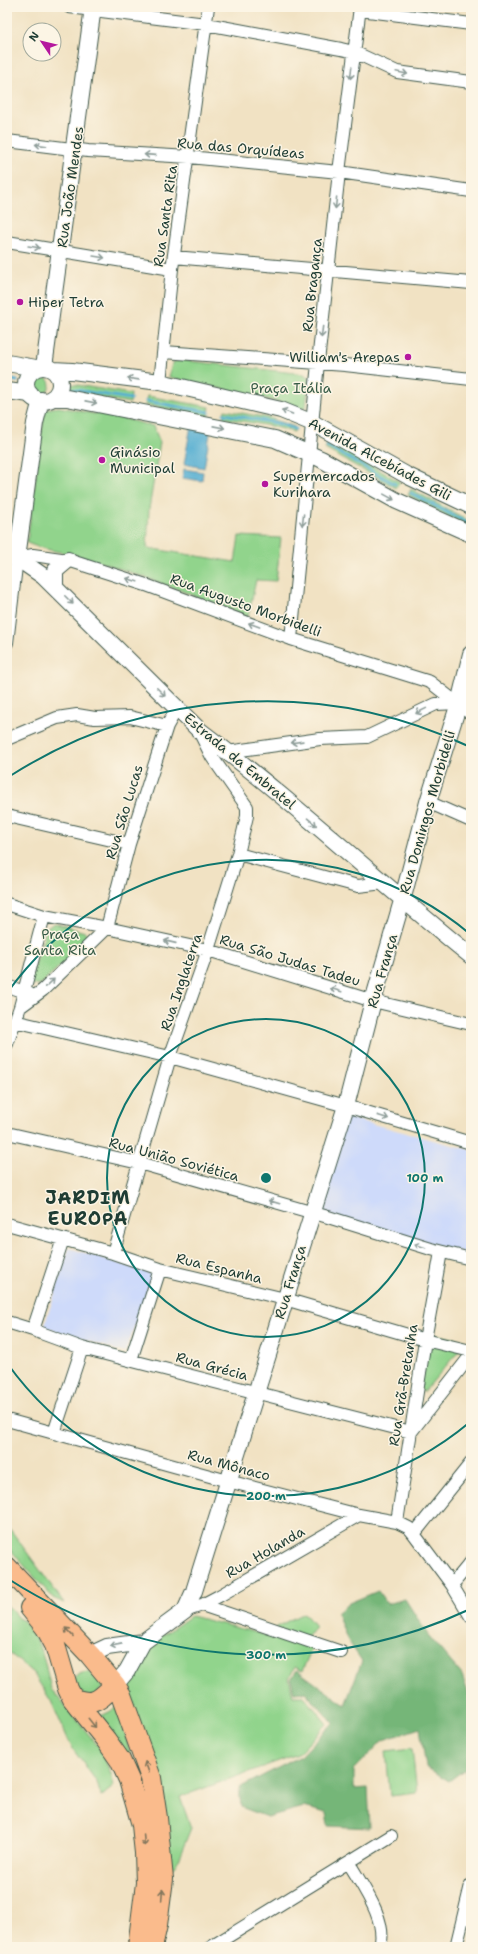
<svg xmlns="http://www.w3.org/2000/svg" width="478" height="1954" viewBox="0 0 478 1954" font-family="'Shantell Sans',sans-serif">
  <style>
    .built { fill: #cedafa }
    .green { fill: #91d48c; stroke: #588860 }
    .forest { fill: #74b678; stroke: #4a7a56 }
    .water { fill: #54aed2; stroke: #3a7683 }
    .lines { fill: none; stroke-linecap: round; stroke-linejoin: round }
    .stream { stroke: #54aed2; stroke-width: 3 }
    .minor-casing { stroke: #3e5649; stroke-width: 14 }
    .tertiary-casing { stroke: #3e5649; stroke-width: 18 }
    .primary-casing { stroke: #3e5649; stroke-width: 22 }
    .minor { stroke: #fff; stroke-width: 12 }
    .tertiary { stroke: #fff; stroke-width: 16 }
    .primary { stroke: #fabb8c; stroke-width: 20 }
    .oneway { stroke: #8f9e9a }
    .oneway2 { stroke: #82765c }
    .ring { fill: none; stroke: #0f766e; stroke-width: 2 }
    .poi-dot { fill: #b5179e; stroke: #fcf5e5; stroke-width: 1.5 }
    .labels { text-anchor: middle; stroke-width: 3; stroke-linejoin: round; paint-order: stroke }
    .street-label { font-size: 14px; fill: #1f3d34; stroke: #fcf5e5 }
    .poi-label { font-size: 14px; fill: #1f3d34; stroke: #fcf5e5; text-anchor: start }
    .park-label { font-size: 14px; fill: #365b46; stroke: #fcf5e5 }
    .district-label { font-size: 18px; font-weight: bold; letter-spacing: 1px; fill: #1f3d34; stroke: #fcf5e5 }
    .centre { fill: #0f766e; stroke: #fcf5e5; stroke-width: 2 }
    .ring-label { font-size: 12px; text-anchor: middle; font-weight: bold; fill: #0f766e; stroke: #fcf5e5; stroke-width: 3; stroke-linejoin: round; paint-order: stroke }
  </style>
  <rect width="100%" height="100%" fill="#fcf5e5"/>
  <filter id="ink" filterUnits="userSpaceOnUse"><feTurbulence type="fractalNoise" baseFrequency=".025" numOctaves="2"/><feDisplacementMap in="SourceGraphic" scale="8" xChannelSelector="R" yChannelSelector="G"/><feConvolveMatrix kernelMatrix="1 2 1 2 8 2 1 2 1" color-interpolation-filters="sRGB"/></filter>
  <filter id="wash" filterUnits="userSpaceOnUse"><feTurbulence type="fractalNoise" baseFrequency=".012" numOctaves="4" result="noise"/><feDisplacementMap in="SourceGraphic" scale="16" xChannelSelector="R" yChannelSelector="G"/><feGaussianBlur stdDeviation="0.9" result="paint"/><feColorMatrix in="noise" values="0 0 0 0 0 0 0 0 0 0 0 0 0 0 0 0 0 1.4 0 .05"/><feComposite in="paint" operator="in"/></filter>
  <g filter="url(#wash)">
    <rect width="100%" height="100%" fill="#f1e2c3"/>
    <!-- built -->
    <path class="built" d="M342,1116L471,1150V1255L316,1212Z
      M69,1248L153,1274L125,1353L44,1327Z"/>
    <!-- green -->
    <path class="green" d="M180,360L304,374L309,378L306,406L301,409L285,403L169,377L172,363Z
      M34 385a8 8 0 1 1 16 0a8 8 0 1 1-16 0Z
      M71,384L131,394L130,403L70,393Z
      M147,396L210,407L208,416L145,405Z
      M59,407L95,414L98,412C117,416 134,422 153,426L160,442L149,509L147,548L235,562L239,536L281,538L276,581L256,580L248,617C195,596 141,574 86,558C66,552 46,551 27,543L45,409Z
      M225,410L269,418L295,427L294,432L271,426L223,418Z
      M328,441L400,482L396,488L325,449Z
      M411,489L471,522V529L408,495Z
      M54,923L85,932L89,938L40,985H32L30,980L47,928Z
      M439,1335L457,1339L461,1348L424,1392L420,1389L430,1344L433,1337Z
      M7,1525L64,1603L53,1598L7,1546Z
      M7,1605L18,1618L24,1621L37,1640L45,1663L51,1689L100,1748L111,1774L114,1786L101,1797L97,1782L72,1748L51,1701L33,1673L7,1651Z
      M304,1613L315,1626L307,1638L313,1646L302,1671L295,1667L289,1678L293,1696H304L327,1724L298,1754L180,1797L191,1828L176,1865L171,1869L123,1694L143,1649L191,1616L277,1638L282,1633L276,1627Z
      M88,1672L93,1674L103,1686L90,1701L71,1683C75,1675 80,1673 88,1672Z
      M116,1706L124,1728L135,1776L99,1717L111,1711Z
      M412,1748L417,1793L390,1796L386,1751Z"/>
    <!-- forest -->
    <path class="forest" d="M378,1591L387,1604L405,1599L428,1635L462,1675L471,1701V1788L468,1787L465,1769L449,1781L426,1767L420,1728L383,1740L354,1770V1789L368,1788L370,1828L328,1826L326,1813L304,1807L267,1817L241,1807L239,1788L301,1756L333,1723L305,1692L294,1693L291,1679L297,1670L345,1705L362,1661L347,1639L337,1613L349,1603Z"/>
    <!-- water -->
    <path class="water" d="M191,425L211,428L204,468L184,464Z
      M184,469L203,472L202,481L182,478Z"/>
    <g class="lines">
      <!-- stream -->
      <path class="stream" d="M7,379L17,381
        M70,389L131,399
        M146,401L209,412
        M224,414L277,423L295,429
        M327,446L395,484
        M411,493L471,525"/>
    </g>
  </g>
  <g filter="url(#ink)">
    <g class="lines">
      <!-- minor casing -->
      <g class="minor-casing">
        <path id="minor" d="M69,7L206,24L341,49L354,52L397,72L471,82
          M360,10L471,24
          M7,141L88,151L189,157L339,172L471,191
          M7,242L172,269
          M174,257L471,283
          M164,352L345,365L471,379
          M160,382L172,269L208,7
          M291,639L319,353L339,172L360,7
          M7,643L17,558L33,555L68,560L146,585L291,639L430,682L471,714
          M7,739L57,718L77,715L95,718L130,717L167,726
          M227,752L320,739L367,737L436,704L459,703
          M428,802L471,821
          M7,816L129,844
          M238,854L358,886L384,883
          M7,904L44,916L107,928L208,950L373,1001L471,1024
          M107,928L129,844L167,726L177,708
          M7,986L30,994
          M20,1007L43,990L107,928
          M14,1021L170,1057L346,1106L471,1143
          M7,1044L20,1007L44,916
          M7,1133L139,1163L328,1217L431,1249L471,1259
          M7,1224L113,1253L160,1269L285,1299L425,1340L471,1351
          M113,1253L170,1057L208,950L238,854L247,816V807L212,757L199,731
          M7,1322L33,1330L82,1348L411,1432L471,1355
          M33,1330L63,1239
          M131,1360L160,1269
          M7,1420L228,1481L359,1515L397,1522L409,1528L414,1534L452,1585L471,1617
          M54,1433L82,1348
          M397,1522L425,1340L441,1252
          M414,1534L471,1463
          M452,1585L471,1562
          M202,1605L341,1652
          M185,1611L202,1605L219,1596L359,1515
          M349,1863C362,1886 388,1920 380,1947
          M211,1947L391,1836
          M456,1947L471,1885"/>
      </g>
      <!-- tertiary casing -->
      <g class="tertiary-casing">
        <path id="tertiary" d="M7,363L36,368
          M44,367L93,7
          M26 384a17 17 0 1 1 34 0a17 17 0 1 1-34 0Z
          M53,370L72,371L160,382L281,410L313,423L408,476L471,506
          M7,391L30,394
          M52,398H67L275,439L321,459L397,501L471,534
          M7,556L17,558L43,576L199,730C293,801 379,882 471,956
          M17,558L35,423L41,400
          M55,587V571L68,560
          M90,1655L107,1647L143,1642
          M115,1685L127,1671L143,1642L185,1611L194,1591L346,1106L373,1001L402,901L428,802L459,703L471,654"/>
      </g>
      <!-- primary casing -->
      <g class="primary-casing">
        <path id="primary" d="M7,1567L90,1655L115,1685L121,1695L151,1778L157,1818L163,1879L157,1925L152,1947
          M30,1608L46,1628L55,1645L68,1689L73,1699L106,1740L120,1760L129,1780L142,1825L145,1853L146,1883L138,1947
          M73,1699C97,1706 98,1700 115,1685"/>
      </g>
      <!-- minor -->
      <use href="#minor" class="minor"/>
      <!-- tertiary -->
      <use href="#tertiary" class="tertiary"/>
      <!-- primary -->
      <use href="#primary" class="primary"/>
    </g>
    <!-- one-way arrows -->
    <defs><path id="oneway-shaft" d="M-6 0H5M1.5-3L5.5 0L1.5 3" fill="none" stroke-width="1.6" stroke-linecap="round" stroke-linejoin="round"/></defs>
    <g class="oneway">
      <use href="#oneway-shaft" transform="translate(351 73) rotate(97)"/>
      <use href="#oneway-shaft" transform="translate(402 73) rotate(12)"/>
      <use href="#oneway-shaft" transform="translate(41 145) rotate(-173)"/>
      <use href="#oneway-shaft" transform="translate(150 155) rotate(-176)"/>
      <use href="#oneway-shaft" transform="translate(336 203) rotate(96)"/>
      <use href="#oneway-shaft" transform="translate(34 247) rotate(9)"/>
      <use href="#oneway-shaft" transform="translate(99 257) rotate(9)"/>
      <use href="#oneway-shaft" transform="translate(322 332) rotate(97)"/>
      <use href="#oneway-shaft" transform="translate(133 379) rotate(-172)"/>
      <use href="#oneway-shaft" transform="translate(91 402) rotate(11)"/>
      <use href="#oneway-shaft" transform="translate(287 412) rotate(-160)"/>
      <use href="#oneway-shaft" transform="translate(219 427) rotate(11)"/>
      <use href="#oneway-shaft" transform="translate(389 497) rotate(29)"/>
      <use href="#oneway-shaft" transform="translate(303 520) rotate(96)"/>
      <use href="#oneway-shaft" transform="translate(132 580) rotate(-163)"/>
      <use href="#oneway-shaft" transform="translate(69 600) rotate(45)"/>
      <use href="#oneway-shaft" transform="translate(254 625) rotate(-160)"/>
      <use href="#oneway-shaft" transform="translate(161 692) rotate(45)"/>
      <use href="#oneway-shaft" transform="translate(421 711) rotate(154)"/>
      <use href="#oneway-shaft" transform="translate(297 742) rotate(172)"/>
      <use href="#oneway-shaft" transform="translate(312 822) rotate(40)"/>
      <use href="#oneway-shaft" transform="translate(170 942) rotate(-167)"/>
      <use href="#oneway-shaft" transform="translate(50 983) rotate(-44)"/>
      <use href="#oneway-shaft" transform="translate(336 990) rotate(-163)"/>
      <use href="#oneway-shaft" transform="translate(383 1117) rotate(17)"/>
      <use href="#oneway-shaft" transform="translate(274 1202) rotate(-164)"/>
      <use href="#oneway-shaft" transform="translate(420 1246) rotate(-162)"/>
      <use href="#oneway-shaft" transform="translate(116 1645) rotate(169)"/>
    </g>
    <g class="oneway2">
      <use href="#oneway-shaft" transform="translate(69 1632) rotate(-133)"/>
      <use href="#oneway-shaft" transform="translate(92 1723) rotate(51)"/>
      <use href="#oneway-shaft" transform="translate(147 1767) rotate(-110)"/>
      <use href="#oneway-shaft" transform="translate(144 1840) rotate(86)"/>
      <use href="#oneway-shaft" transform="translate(162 1895) rotate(-86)"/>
    </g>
  </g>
  <!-- distance rings -->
  <g class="ring">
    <circle cx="266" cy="1178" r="159"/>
    <path d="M470 1422A318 318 0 0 1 7 1363M7 993A318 318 0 0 1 470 934"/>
    <path d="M468 1610A477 477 0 0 1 10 1580M10 776A477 477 0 0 1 468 746"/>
  </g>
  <!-- markers -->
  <g class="poi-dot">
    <circle cx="20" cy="302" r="4"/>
    <circle cx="408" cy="357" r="4"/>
    <circle cx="102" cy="460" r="4"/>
    <circle cx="265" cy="484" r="4"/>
  </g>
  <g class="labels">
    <!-- street labels -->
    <g class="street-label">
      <text transform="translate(241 148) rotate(5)" y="5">Rua das Orquídeas</text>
      <text transform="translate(70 187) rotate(-82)" y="5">Rua João Mendes</text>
      <text transform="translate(165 216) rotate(-82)" y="5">Rua Santa Rita</text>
      <text transform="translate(312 285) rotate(-84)" y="5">Rua Bragança</text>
      <text transform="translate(380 459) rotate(28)" y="5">Avenida Alcebíades Gili</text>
      <text transform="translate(246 605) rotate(20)" y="5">Rua Augusto Morbidelli</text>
      <text transform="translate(240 761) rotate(40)" y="5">Estrada da Embratel</text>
      <text transform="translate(124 812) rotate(-73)" y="5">Rua São Lucas</text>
      <text transform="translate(427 812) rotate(-74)" y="5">Rua Domingos Morbidelli</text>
      <text transform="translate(290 960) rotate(17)" y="5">Rua São Judas Tadeu</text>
      <text transform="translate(382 971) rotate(-74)" y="5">Rua França</text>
      <text transform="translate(181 982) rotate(-71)" y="5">Rua Inglaterra</text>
      <text transform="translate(174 1159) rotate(15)" y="5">Rua União Soviética</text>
      <text transform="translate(219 1268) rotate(14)" y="5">Rua Espanha</text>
      <text transform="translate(290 1282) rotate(-73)" y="5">Rua França</text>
      <text transform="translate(212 1366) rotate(15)" y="5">Rua Grécia</text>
      <text transform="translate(403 1385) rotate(-81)" y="5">Rua Grã-Bretanha</text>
      <text transform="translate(229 1465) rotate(15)" y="5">Rua Mônaco</text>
      <text transform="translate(265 1552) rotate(-30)" y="5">Rua Holanda</text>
    </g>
    <!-- poi labels -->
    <g class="poi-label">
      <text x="28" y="307">Hiper Tetra</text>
      <text x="400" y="362" text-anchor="end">William's Arepas</text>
      <text x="110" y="457">Ginásio<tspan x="110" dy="16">Municipal</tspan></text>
      <text x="273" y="481">Supermercados<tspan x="273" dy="16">Kurihara</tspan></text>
    </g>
    <!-- park labels -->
    <g class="park-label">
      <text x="291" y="393">Praça Itália</text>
      <text x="60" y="939">Praça<tspan x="60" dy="16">Santa Rita</tspan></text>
    </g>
    <!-- district labels -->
    <g class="district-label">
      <text x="88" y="1204">JARDIM<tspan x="88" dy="21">EUROPA</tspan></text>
    </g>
  </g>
  <circle cx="266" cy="1178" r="6" class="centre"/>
  <g class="ring-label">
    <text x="425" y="1182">100 m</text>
    <text x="266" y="1500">200 m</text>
    <text x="266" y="1659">300 m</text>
  </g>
  <!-- margin -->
  <rect width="478" height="1954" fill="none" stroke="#fcf5e5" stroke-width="24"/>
  <!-- north arrow -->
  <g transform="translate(42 42) rotate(305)"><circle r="19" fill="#fcf5e5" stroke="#a4ab9e"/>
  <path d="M0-3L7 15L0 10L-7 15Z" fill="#b5179e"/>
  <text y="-6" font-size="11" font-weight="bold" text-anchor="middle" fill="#1f3d34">N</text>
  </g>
</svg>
